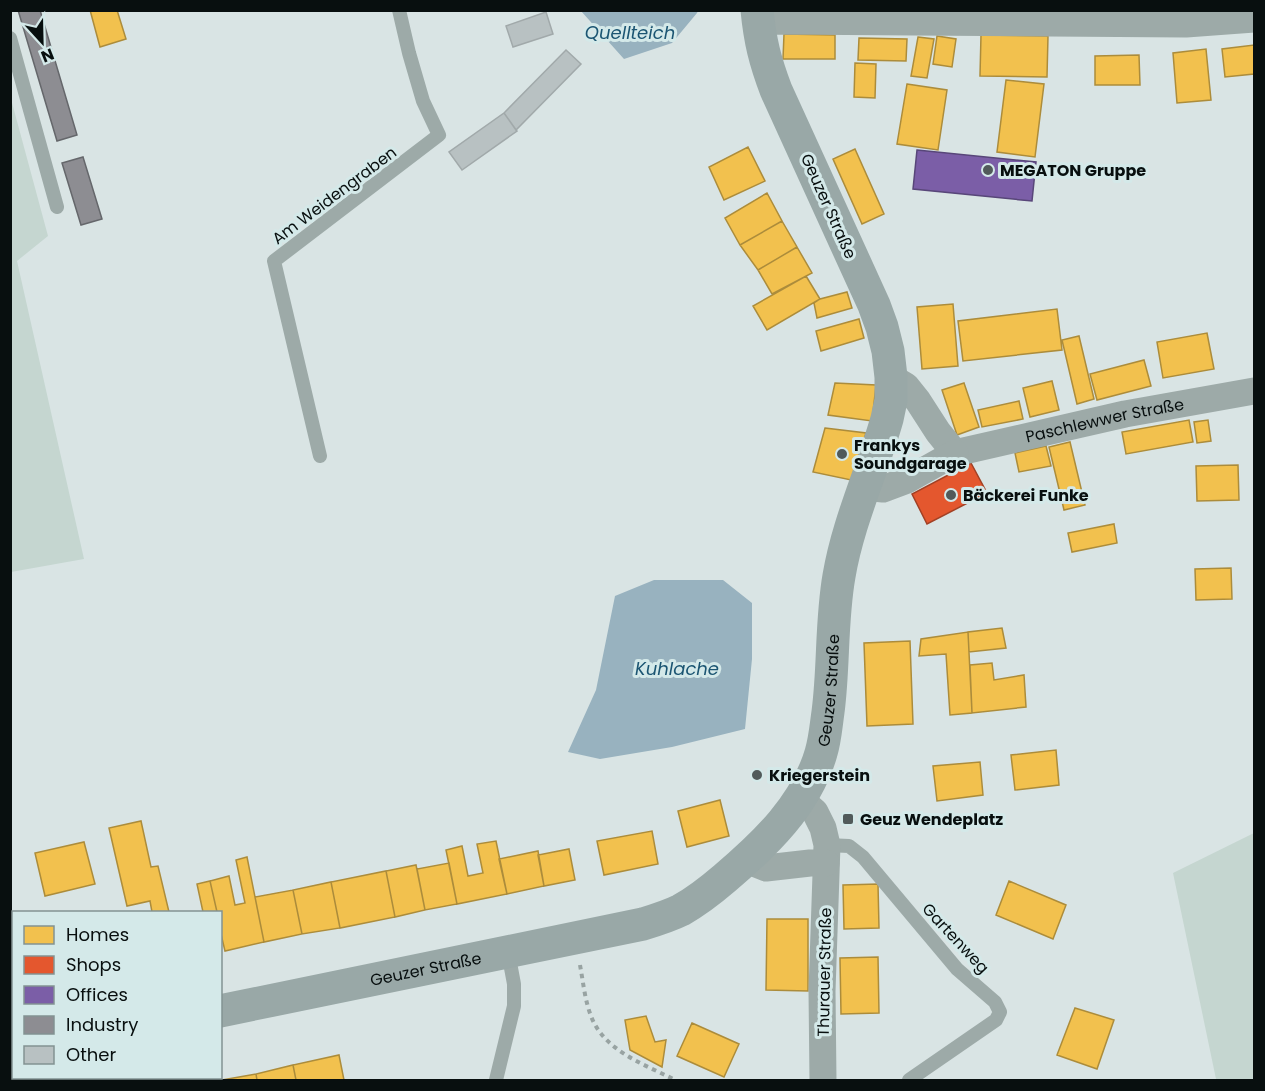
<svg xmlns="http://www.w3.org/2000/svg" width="1265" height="1091" viewBox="0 0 1265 1091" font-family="Poppins,sans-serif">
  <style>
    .green { fill: #c5d6d0 }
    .water { fill: #98b2bf }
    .homes { fill: #f2c14e; stroke: #ac8c3b; stroke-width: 1.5 }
    .shops { fill: #e4572e; stroke: #a24125; stroke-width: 1.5 }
    .offices { fill: #7b5ea7; stroke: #584679; stroke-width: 1.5 }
    .industry { fill: #8d8d92; stroke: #65676b; stroke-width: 1.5 }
    .building { fill: #b8c1c2; stroke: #a1a9aa; stroke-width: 1.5 }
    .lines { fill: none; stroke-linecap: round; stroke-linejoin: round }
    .path { stroke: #98a3a2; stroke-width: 4; stroke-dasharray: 4.5 4.5; stroke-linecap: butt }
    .service { stroke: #9daaa8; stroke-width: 14 }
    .minor { stroke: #9daaa8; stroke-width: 27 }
    .secondary { stroke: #99a8a7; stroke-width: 33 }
    .poi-dot { fill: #515a5a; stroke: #d4e9e9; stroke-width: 2 }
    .labels { text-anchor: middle; stroke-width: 6; stroke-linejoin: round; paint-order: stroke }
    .poi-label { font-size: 16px; font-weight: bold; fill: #080f0f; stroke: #d4e9e9; text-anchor: start }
    .street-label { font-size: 16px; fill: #080f0f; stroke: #d4e9e9 }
    .water-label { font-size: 18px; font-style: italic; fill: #1b5572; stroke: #d4e9e9 }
  </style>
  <rect width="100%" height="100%" fill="#d9e4e4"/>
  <!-- green -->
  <path class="green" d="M11,99L48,236L17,261L84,559L11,572Z
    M1254,833V1080H1220L1216,1079L1173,873Z"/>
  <!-- water -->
  <path class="water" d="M581,11H698L697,13L672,43L624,59Z
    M654,580H723L752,603V659L745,729L672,747L600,759L568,752L596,690L615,596Z"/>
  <!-- homes -->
  <path class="homes" d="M90,10H117L126,39L100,47Z
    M784,34L835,35V59H783Z
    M981,35L1048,36L1047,77L980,76Z
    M937,36L956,39L952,67L933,64Z
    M918,37L934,39L927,78L911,76Z
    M859,38L907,39L906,61L858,60Z
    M1254,45V74L1225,77L1222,49Z
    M1206,49L1211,100L1177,103L1173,53Z
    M1139,55L1140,85H1095V56Z
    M855,63L876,64L875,98L854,97Z
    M1006,80L1044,84L1035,157L997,152Z
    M907,84L947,90L938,150L897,144Z
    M748,147L765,181L724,200L709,167Z
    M855,149L884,214L862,224L833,159Z
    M767,193L782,221L740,245L725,218Z
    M782,221L797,247L758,270L740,245Z
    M797,247L812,273L772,294L758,270Z
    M806,276L820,299L767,330L753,306Z
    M847,292L852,308L817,318L814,303L820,299Z
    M953,304L958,366L922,369L917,307Z
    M1057,309L1062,350L963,361L958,321Z
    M859,319L864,338L821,351L816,331Z
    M1207,333L1214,369L1163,378L1157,342Z
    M1079,336L1094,399L1077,404L1062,340Z
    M1144,360L1151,386L1097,400L1090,374Z
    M1052,381L1059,410L1030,417L1023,388Z
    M835,383L876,385L872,421L828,415Z
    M964,383L979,427L957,435L942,390Z
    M1019,401L1023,419L982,427L978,410Z
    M1189,420L1193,442L1126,454L1122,432Z
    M1208,420L1211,441L1197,443L1194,422Z
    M825,428L866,433L851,480L813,472Z
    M1070,442L1085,505L1064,510L1049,447Z
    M1046,446L1051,466L1019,472L1015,453Z
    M1238,465L1239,500L1197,501L1196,466Z
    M1114,524L1117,543L1072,552L1068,533Z
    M1231,568L1232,599L1196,600L1195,569Z
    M1002,628L1006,648L969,652L968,632Z
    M968,632L972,713L950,715L946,654L919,656L921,639Z
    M910,641L913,724L867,726L864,643Z
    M992,663L994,680L1024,675L1026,707L972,713L970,665Z
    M1056,750L1059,785L1015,790L1011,755Z
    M980,762L983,795L937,801L933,766Z
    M720,800L729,836L687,847L678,811Z
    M141,821L151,867L158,866L169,912H152L150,901L127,906L109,828Z
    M652,831L658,864L604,875L597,841Z
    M496,841L507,894L457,904L446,850L462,846L468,876L483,873L477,844Z
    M84,842L95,884L45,896L35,853Z
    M569,849L575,880L544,886L538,855Z
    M538,851L544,886L507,894L499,859Z
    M247,857L264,942L225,951L220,930V912H217L210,881L229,876L235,905L245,903L236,860Z
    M449,863L457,904L425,910L417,869Z
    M416,865L425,910L395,917L386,871Z
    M386,871L395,917L340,928L331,882Z
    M210,881L217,912H203L197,884Z
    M1009,881L1066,905L1053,939L996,915Z
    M331,882L340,928L302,934L293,890Z
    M878,884L879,928L844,929L843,885Z
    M293,890L302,934L264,942L255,897Z
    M767,919H808V991L766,990Z
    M10,943H14V988H10Z
    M878,957L879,1013L841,1014L840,958Z
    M1075,1008L1114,1020L1097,1069L1057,1055Z
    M646,1016L655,1042L666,1040L662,1067L630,1050L625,1020Z
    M692,1023L739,1044L724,1077L677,1056Z
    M339,1055L344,1080H296L293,1065Z
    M293,1065L296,1080H257L256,1074Z
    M256,1074L257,1080H222Z"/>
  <!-- shops -->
  <path class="shops" d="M971,463L987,493L927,524L912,494Z"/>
  <!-- offices -->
  <path class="offices" d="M917,150L1036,162L1032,201L913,189Z"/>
  <!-- industry -->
  <path class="industry" d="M18,10H40L77,135L57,141Z
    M83,157L102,219L81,225L62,163Z"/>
  <!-- building -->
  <path class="building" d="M546,12L553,34L513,47L506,26Z
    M566,50L581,64L516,130L504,113Z
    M504,113L517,131L462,170L449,152Z"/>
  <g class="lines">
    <!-- path -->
    <path class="path" d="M580,965C583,981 585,1001 591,1016C604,1051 644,1064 675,1080"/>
    <!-- service -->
    <path class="service" d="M10,38L57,207
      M320,456L274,261L439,135L423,101L409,53L399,10
      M827,845L849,846L863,857L957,969L995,1002L1000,1012L996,1020L909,1080
      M496,1080L514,1006V984L508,952"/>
    <!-- minor -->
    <g class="minor">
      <path d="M758,22L778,21L1186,24L1254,19"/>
      <path id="s1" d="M891,377L906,386L918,401L938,432L955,453L1125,414L1254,391"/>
      <path d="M864,487L883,489L907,480L955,453"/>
      <path d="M800,799L815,812L823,828L827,845L822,991L823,1080"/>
      <path d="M746,860L766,868L810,863H826"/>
    </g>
    <!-- secondary -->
    <g class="secondary">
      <path id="s2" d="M220,1011L643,924C656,920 669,916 681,910C697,901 711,890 725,878C765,844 806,805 821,753C825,740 826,726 828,712C834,667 831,621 839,576C848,522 872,472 887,419L891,400V377L888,351L882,327L874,305L776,90C765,61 760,41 757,10"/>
      <path d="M10,1055L14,1054"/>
    </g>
  </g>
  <!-- markers -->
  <g class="poi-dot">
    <circle cx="988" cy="170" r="6"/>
    <circle cx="842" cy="454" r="6"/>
    <circle cx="951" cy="495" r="6"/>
    <circle cx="757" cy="775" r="6"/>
    <rect x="842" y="813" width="12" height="12" rx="3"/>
  </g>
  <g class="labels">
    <!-- poi labels -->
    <g class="poi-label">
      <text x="1000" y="176">MEGATON Gruppe</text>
      <text x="854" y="451">Frankys<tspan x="854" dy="18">Soundgarage</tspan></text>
      <text x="963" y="501">Bäckerei Funke</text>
      <text x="769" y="781">Kriegerstein</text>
      <text x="860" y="825">Geuz Wendeplatz</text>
    </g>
    <!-- street labels -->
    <g class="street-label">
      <text transform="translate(334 195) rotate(-37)" y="6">Am Weidengraben</text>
      <text transform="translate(829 206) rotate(66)" y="6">Geuzer Straße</text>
      <text dy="6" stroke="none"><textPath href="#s1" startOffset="254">Paschlewwer Straße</textPath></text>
      <text dy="6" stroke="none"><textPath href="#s2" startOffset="750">Geuzer Straße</textPath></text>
      <text transform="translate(956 938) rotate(47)" y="6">Gartenweg</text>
      <text dy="6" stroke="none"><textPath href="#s2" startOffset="210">Geuzer Straße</textPath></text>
      <text transform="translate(824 972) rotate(-89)" y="6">Thurauer Straße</text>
    </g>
    <!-- water labels -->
    <g class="water-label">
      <text x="630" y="39">Quellteich</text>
      <text x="677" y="675">Kuhlache</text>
    </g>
  </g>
  <!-- border -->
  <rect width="1265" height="1091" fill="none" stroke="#080f0f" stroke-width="24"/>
  <!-- legend -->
  <rect x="12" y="911" width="210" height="168" fill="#d4e9e9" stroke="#829292" stroke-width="1.5"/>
  <rect x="24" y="926" width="30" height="18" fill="#f2c14e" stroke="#829292" stroke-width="1.5"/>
  <text x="66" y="941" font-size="18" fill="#080f0f">Homes</text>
  <rect x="24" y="956" width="30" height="18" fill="#e4572e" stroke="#829292" stroke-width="1.5"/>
  <text x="66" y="971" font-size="18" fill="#080f0f">Shops</text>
  <rect x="24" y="986" width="30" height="18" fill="#7b5ea7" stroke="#829292" stroke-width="1.5"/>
  <text x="66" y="1001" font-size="18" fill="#080f0f">Offices</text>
  <rect x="24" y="1016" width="30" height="18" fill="#8d8d92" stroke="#829292" stroke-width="1.5"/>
  <text x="66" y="1031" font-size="18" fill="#080f0f">Industry</text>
  <rect x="24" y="1046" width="30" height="18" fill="#b8c1c2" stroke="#829292" stroke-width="1.5"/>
  <text x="66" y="1061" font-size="18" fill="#080f0f">Other</text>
  <!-- north arrow -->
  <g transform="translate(42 42) rotate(158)" stroke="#d4e9e9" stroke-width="4.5" paint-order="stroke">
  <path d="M0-4.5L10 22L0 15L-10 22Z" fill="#080f0f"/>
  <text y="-9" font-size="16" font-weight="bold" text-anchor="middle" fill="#080f0f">N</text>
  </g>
</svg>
